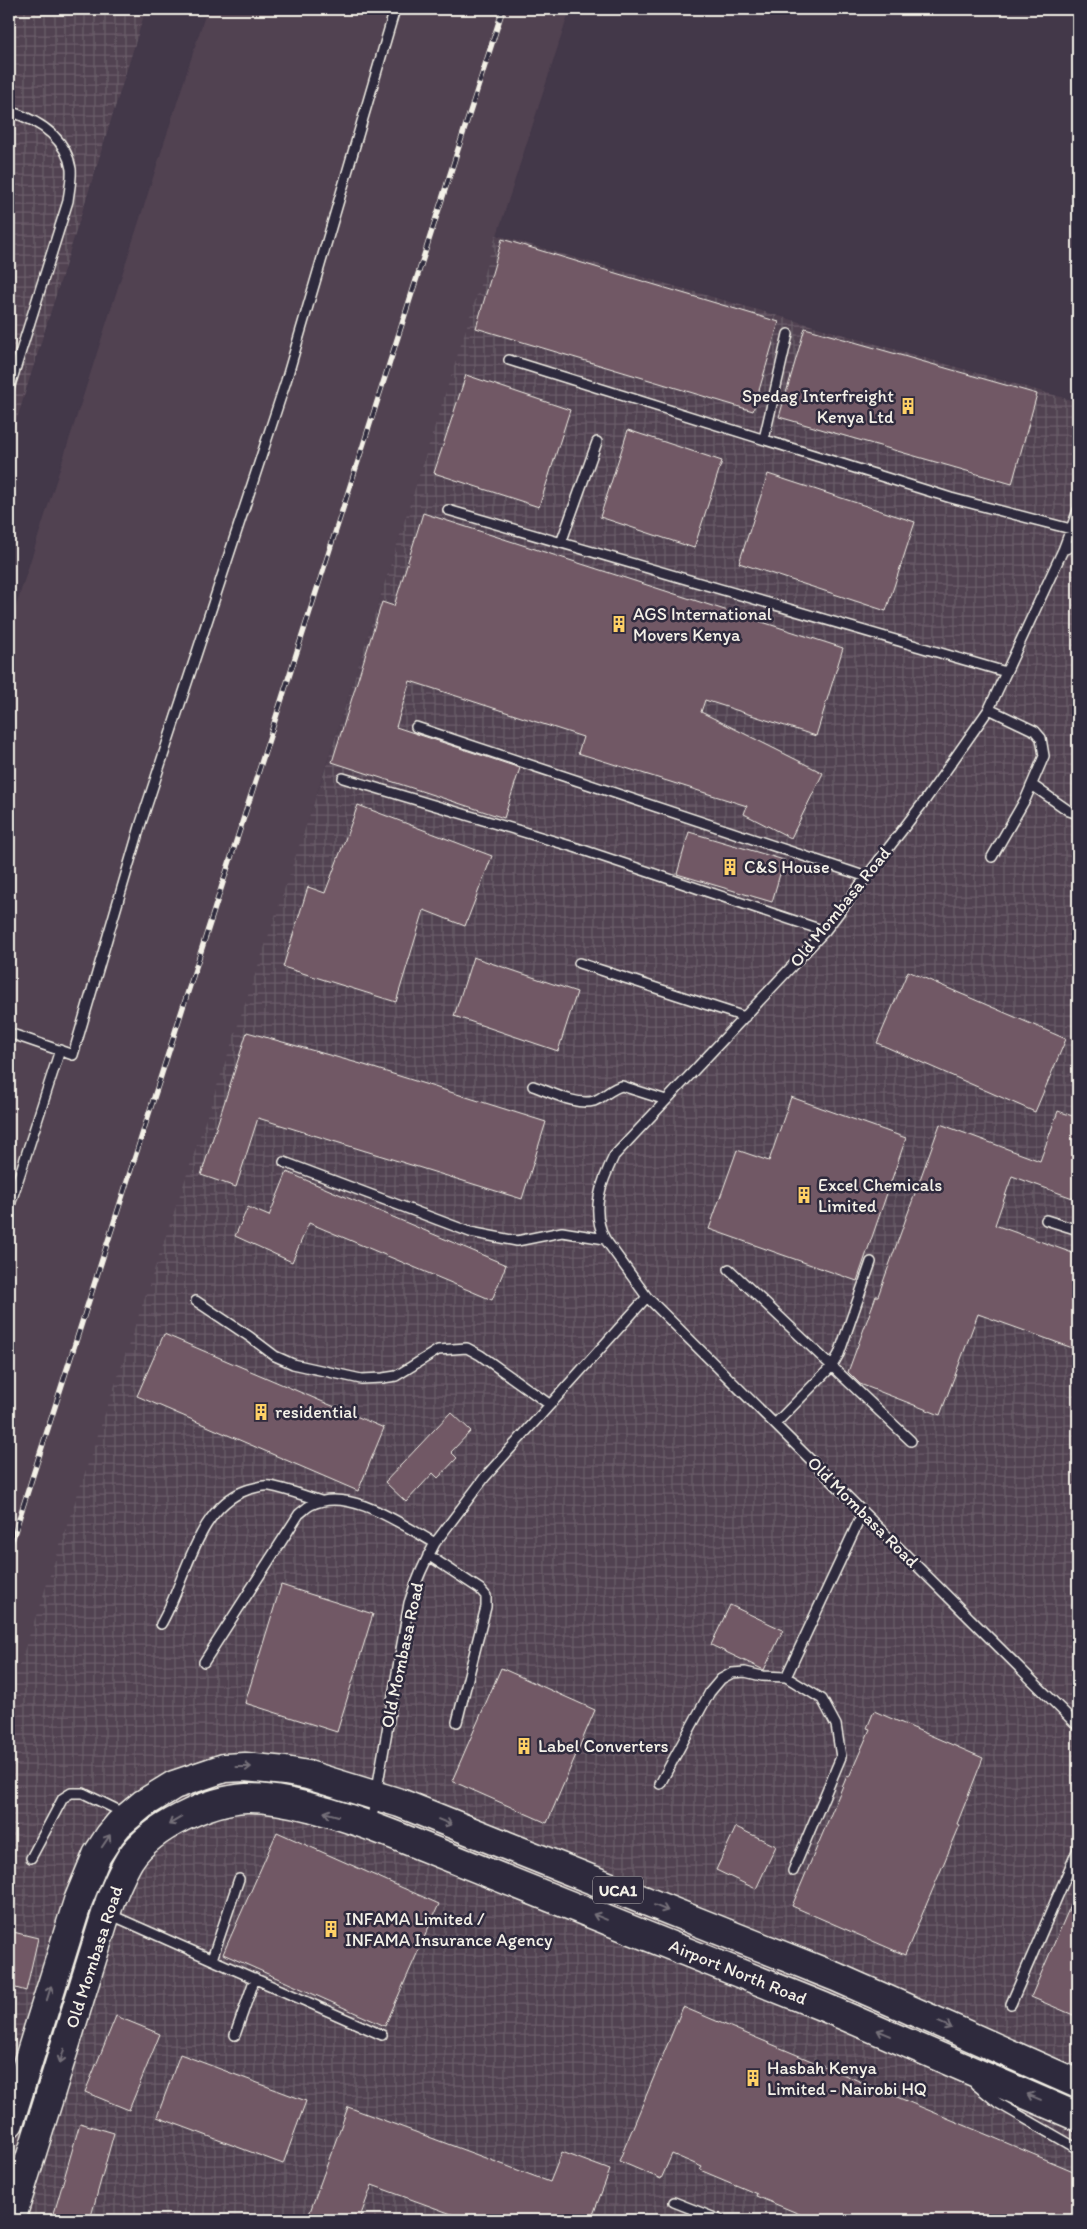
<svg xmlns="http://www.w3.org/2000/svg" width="1087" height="2229" viewBox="0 0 1087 2229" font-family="Itim,sans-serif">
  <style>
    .built { fill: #514251 }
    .industrial { fill: url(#industrial-grid) }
    .building { fill: #715965; stroke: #f4f1e8 }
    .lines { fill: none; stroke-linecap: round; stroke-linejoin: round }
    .lane-casing { stroke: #f4f1e8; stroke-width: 12 }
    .primary-casing { stroke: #f4f1e8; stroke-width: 31 }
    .lane { stroke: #2f2a3d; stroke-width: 9 }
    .primary { stroke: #2f2a3d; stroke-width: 28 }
    .rail-casing { stroke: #f4f1e8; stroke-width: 5.5 }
    .rail { stroke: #2f2a3d; stroke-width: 4; stroke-dasharray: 11; stroke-linecap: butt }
    .oneway { stroke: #747079 }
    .labels { text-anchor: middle; stroke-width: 5; stroke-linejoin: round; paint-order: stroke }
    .shield { fill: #2f2a3d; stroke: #b9b5b5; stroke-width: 1 }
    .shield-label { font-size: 16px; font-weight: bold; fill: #f4f1e8 }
    .poi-label { font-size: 18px; fill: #f4f1e8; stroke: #2f2a3d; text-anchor: start }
    .street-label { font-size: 18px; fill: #f4f1e8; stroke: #2f2a3d }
  </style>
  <defs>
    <pattern id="industrial-grid" width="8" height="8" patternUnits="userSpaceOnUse" patternTransform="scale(1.25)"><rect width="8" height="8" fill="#514251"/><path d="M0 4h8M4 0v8" fill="none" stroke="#6b5e6a"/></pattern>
  </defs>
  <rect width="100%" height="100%" fill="#433849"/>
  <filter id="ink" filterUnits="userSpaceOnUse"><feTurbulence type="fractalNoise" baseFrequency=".02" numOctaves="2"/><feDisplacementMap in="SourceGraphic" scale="10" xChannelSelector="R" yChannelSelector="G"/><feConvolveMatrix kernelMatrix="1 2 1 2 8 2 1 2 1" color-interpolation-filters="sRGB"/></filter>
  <g filter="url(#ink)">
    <!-- built -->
    <path class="built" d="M207,9H570L322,778L9,1741V628Z"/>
    <!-- industrial -->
    <path class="industrial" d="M9,9H146L9,444Z
      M496,235L1078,402V2220H9V1695L322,779Z"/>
    <!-- building -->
    <path class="building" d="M502,239L779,322L753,411L476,328Z
      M805,328L1037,394L1012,484L779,417Z
      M466,375L570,410L539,507L434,473Z
      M628,430L722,461L694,548L600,517Z
      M768,474L915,522L886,611L739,563Z
      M423,513L843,648L816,736L705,700L701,712L823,773L791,838L744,814L747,806L578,753L583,737L410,681L396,727L520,768L504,818L332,762L382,602L394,606Z
      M358,805L492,856L465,926L424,910L396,1002L283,967L308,887L325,893Z
      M689,832L784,860L772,902L677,874Z
      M473,957L577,992L558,1051L454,1016Z
      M908,971L1066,1039L1035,1112L877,1043Z
      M247,1032L361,1064L546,1122L522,1199L258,1118L236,1187L201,1175Z
      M791,1097L906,1138L857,1281L709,1229L737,1150L769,1161Z
      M1058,1111L1078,1118V1200L1012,1176L995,1225L1078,1255V1350L978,1314L940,1415L860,1384L848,1372L876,1296H878L940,1124L1040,1161Z
      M287,1172L506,1265L492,1300L309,1223L292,1262L235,1236L248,1207L269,1216Z
      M164,1334L384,1428L358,1491L137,1396Z
      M451,1412L471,1431L451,1452L457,1458L438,1478L433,1473L406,1502L385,1482Z
      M281,1585L373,1614L337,1732L245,1703Z
      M730,1605L783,1630L764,1670L711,1645Z
      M501,1668L595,1710L547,1823L452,1781Z
      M874,1711L983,1758L957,1824L960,1825L905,1955L792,1906L847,1776L849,1777L870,1729L867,1728Z
      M736,1827L776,1846L756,1889L716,1870Z
      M277,1832L439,1904L385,2026L223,1954Z
      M1078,1888V2017L1031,1997Z
      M9,1931L38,1938L26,1991L9,1986Z
      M683,2007L1078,2173V2220H814L756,2196L757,2194L700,2170L702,2167L672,2154L661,2179L619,2161Z
      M116,2016L160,2034L129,2110L85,2092Z
      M180,2054L306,2101L283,2164L157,2117Z
      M348,2107L550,2182L562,2152L610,2170L591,2220H468L372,2185L359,2220H307Z
      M80,2123L114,2133L90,2220H65L53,2217Z"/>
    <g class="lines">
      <!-- lane casing -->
      <g class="lane-casing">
        <path id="lane" d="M9,111C37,120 66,137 71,169C72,179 69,191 68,201L9,389
          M509,360L951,498L1071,529
          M764,439L788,334
          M448,510L1006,672
          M1078,510L1063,550L989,709L926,799L825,931L614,1156C601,1183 590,1210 605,1239L647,1297L1078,1726
          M561,543L597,442
          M1063,550L1078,544
          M989,709L1035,731L1041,738L1044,756L1026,798L992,857
          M416,727L867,877
          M343,778L577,848L825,931
          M1032,785L1069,811L1078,814
          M579,963L745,1017
          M9,1033L73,1055L141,823L286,381L395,9
          M533,1086C551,1092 576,1106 594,1101C605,1097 611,1088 622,1086L666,1100
          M284,1162L470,1232L517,1241L562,1232L605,1239
          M9,1208L60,1050
          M1046,1220L1078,1230
          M729,1269L911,1441
          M196,1301L250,1337L275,1356L293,1364L361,1379L383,1378L396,1376L438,1350L467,1348L480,1355L549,1404
          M775,1424L832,1366L839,1354L871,1262
          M428,1555L480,1589L486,1596V1607L457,1722
          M161,1624C186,1582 196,1507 247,1490C254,1488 262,1485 270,1486C287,1489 304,1496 321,1501
          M204,1662L299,1514C303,1511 307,1507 311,1505C349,1486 402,1525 435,1543
          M786,1677L863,1512
          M660,1784L710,1692L721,1679L732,1673L745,1672L762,1676L786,1677L822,1699L836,1725L841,1757L793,1871
          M371,1824L409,1603C416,1581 424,1563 435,1543L485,1477L647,1297
          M31,1858L63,1798L71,1793H83L126,1814
          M109,1914L382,2035
          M212,1959L239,1879
          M1011,2004L1078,1849
          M235,2035L255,1978
          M975,2084L998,2103L1078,2149
          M674,2202L720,2220"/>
      </g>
      <!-- primary casing -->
      <g class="primary-casing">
        <path id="primary" d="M9,2123L78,1901L97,1855L110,1835L119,1824L143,1804L174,1785L224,1768L245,1767L285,1771L308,1775L400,1803L836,1977L1078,2084
          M11,2220L110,1901C116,1887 122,1872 130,1859C151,1827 209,1800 246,1798C290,1797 353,1819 394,1835L824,2007L1078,2117"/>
      </g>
      <!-- lane -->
      <use href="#lane" class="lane"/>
      <!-- primary -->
      <use href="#primary" class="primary"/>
      <!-- rail casing -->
      <g class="rail-casing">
        <path id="rail" d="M9,1550L503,9"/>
      </g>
      <!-- rail -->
      <use href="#rail" class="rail"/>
    </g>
    <!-- one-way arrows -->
    <defs><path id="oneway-shaft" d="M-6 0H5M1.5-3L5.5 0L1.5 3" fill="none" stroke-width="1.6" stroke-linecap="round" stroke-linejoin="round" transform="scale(1.25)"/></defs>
    <g class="oneway">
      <use href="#oneway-shaft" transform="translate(244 1767)"/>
      <use href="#oneway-shaft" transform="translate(331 1814) rotate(-165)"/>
      <use href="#oneway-shaft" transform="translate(175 1821) rotate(149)"/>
      <use href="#oneway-shaft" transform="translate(445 1822) rotate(22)"/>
      <use href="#oneway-shaft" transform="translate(106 1841) rotate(-56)"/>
      <use href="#oneway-shaft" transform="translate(661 1908) rotate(22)"/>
      <use href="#oneway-shaft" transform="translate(600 1917) rotate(-158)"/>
      <use href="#oneway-shaft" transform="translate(49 1993) rotate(-73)"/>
      <use href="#oneway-shaft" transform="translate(945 2025) rotate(24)"/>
      <use href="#oneway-shaft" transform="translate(884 2033) rotate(-157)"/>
      <use href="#oneway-shaft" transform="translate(62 2056) rotate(107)"/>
      <use href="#oneway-shaft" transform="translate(1034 2097) rotate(-157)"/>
    </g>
  </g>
  <!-- icons -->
  <defs>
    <g id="building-bare" transform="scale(1.35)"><path d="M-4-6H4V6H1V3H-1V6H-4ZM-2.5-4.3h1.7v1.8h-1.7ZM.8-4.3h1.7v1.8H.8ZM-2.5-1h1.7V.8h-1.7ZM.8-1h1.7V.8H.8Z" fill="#ffd166" stroke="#2f2a3d" stroke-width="2.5" paint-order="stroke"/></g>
  </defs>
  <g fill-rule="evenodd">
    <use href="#building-bare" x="908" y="406"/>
    <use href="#building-bare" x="619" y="624"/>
    <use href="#building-bare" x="730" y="867"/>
    <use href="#building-bare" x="804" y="1195"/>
    <use href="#building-bare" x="261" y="1412"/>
    <use href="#building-bare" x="524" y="1746"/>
    <use href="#building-bare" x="331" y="1929"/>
    <use href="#building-bare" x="753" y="2078"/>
  </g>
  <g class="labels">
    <!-- shield labels -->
    <rect class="shield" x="593" y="1876.5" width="50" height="27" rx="4"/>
    <g class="shield-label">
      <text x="618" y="1896">UCA1</text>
    </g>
    <!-- poi labels -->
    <g class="poi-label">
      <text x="894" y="402" text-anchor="end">Spedag Interfreight<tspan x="894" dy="21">Kenya Ltd</tspan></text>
      <text x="633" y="620">AGS International<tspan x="633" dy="21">Movers Kenya</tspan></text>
      <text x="744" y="873">C&amp;S House</text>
      <text x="818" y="1191">Excel Chemicals<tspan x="818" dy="21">Limited</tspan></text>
      <text x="275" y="1418">residential</text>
      <text x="538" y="1752">Label Converters</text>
      <text x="345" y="1925">INFAMA Limited /<tspan x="345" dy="21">INFAMA Insurance Agency</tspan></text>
      <text x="767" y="2074">Hasbah Kenya<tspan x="767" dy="21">Limited - Nairobi HQ</tspan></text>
    </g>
    <!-- street labels -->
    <g class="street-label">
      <text transform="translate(840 907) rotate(-51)" y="6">Old Mombasa Road</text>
      <text transform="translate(863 1512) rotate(45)" y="6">Old Mombasa Road</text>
      <text transform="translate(402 1655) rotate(-78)" y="6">Old Mombasa Road</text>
      <text transform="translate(94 1957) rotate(-72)" y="6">Old Mombasa Road</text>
      <text transform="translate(738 1972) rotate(22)" y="6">Airport North Road</text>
    </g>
  </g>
  <!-- margin -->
  <rect width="1087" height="2229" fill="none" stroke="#2f2a3d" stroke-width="30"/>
  <rect x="15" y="15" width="1057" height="2199" fill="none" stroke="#f4f1e8" stroke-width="2" filter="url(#ink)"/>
</svg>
